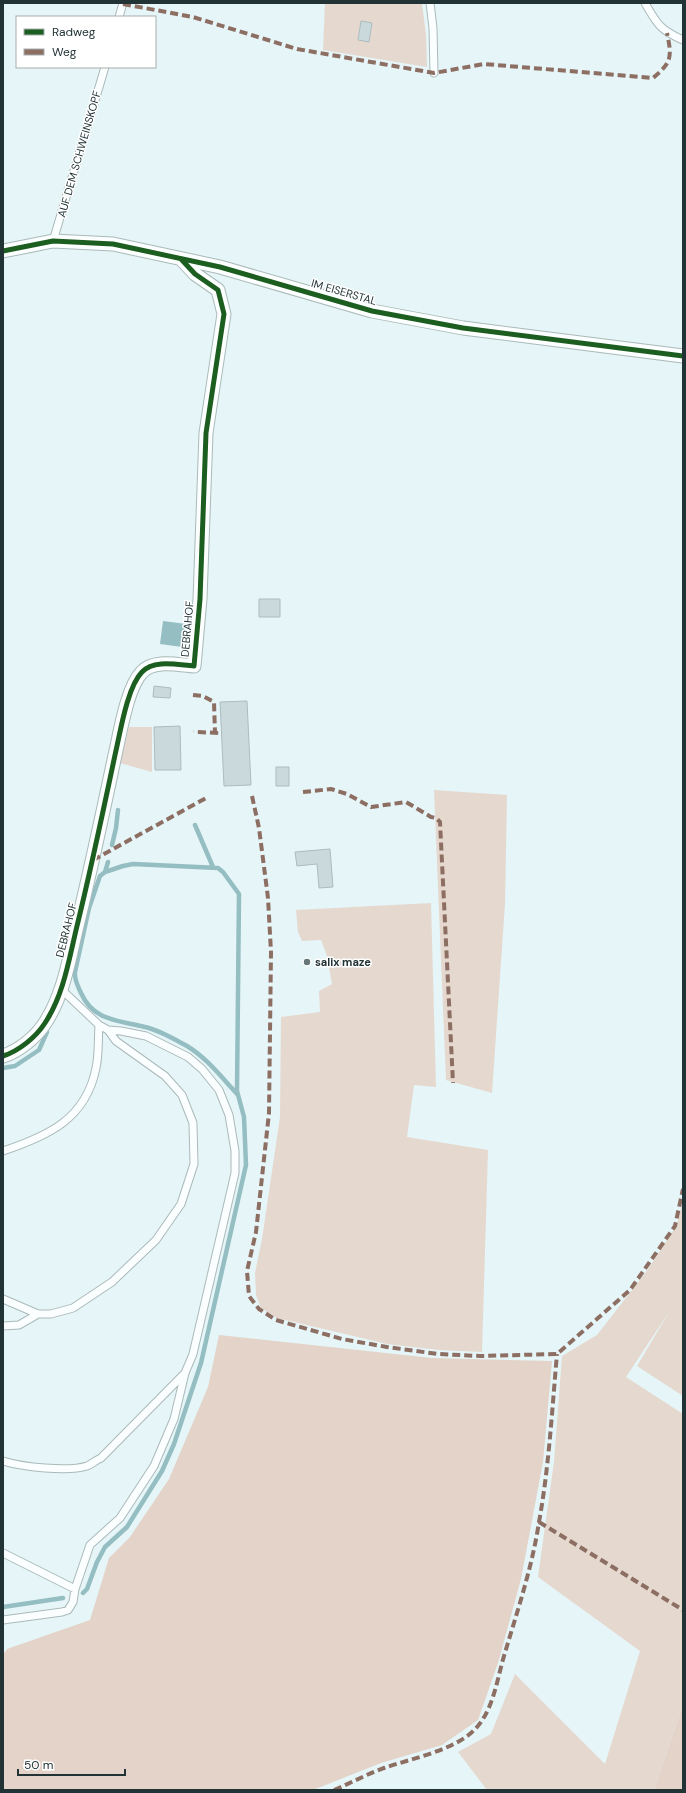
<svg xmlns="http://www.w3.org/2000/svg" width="686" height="1793" viewBox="0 0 686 1793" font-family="'DM Sans',sans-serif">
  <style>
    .green { fill: #e5d8cf }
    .forest { fill: #e3d3c8 }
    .water { fill: #94bec2 }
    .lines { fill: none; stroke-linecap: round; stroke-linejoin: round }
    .stream { stroke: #94bec2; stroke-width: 4.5 }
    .building { fill: #cadadc; stroke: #adbcbd }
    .lane-casing { stroke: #abb9ba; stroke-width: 9 }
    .street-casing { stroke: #abb9ba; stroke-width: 15 }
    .path { stroke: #d2d6d8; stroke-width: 2.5; stroke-dasharray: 1 3; stroke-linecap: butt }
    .lane { stroke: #fbfefe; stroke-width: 7 }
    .street { stroke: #fbfefe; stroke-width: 13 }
    .quiet { stroke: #8d6e63; stroke-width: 4; stroke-dasharray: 8 4; stroke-linecap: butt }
    .cycleway-casing { stroke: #fff; stroke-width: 8 }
    .cycleway { stroke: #1b5e20; stroke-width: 5 }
    .poi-dot { fill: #677779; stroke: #fff; stroke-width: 1.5 }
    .labels { text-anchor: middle; stroke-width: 3; stroke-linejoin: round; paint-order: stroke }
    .street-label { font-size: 11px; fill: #223335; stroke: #fff }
    .poi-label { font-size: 11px; font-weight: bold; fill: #223335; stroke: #fff; text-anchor: start }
  </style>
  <rect width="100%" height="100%" fill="#e6f5f7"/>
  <!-- green -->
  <path class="green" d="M325,3H422L426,35L427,67L323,50Z
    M129,727H152V772L120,763Z
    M434,790L507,795L505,904L492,1093L446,1080Z
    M431,903L436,1087L414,1085L407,1137L488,1150L482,1352L439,1350L387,1344L277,1318L261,1308L256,1295L255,1273L262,1239L280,1117L281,1017L320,1012L319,991L332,984L327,956L321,940L302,941L298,932L296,910Z
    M683,1200V1396L637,1366L669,1312L626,1377L683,1414V1705L654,1790H487L458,1752L491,1734L515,1674L605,1764L640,1651L538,1577L554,1462L562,1356L597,1335L646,1272L677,1225Z"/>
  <!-- forest -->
  <path class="forest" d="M219,1335L432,1358L552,1361L543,1462L521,1579L498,1663L478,1720L442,1745L381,1763L313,1790H3V1655L7,1649L90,1620L109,1558L130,1537L169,1479L208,1387Z
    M683,1705V1790H654Z"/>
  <!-- water -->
  <path class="water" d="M163,621L186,624L182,647L160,644Z"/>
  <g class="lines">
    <!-- stream -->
    <path class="stream" d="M195,825L213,867
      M112,845L116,828L118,810
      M108,862L105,872L100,876L89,908L75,972C74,980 78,986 81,993C94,1022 119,1020 145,1027C159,1030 174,1039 187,1046C207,1058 222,1078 238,1095
      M3,1068L15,1066L39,1050L47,1032
      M83,1593L87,1589L97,1562L105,1547L127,1527L162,1471L174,1444L201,1363L246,1165L244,1117L237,1091L239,894L223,872L218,868L133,864L123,866L105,872
      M3,1607L63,1598"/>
  </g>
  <!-- building -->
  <path class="building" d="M361,21L372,23L369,42L358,40Z
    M259,599H280V617H259Z
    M154,686L171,688L170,698L153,697Z
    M247,701L251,785L224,786L220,702Z
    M180,726L181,770H155L154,727Z
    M276,767H289V786H276Z
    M330,849L333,887L319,888L317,864L297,866L295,852Z"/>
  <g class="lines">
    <!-- lane casing -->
    <g class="lane-casing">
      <path id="lane" d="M430,3L433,28L434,73
        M645,3C657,24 660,30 683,40
        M119,17L123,3
        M53,241L105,67
        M3,1151C48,1136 86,1119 96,1068C99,1055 98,1039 99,1025
        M3,1299L38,1314H51L73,1308L112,1282L156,1240L181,1204L194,1164L193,1123L182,1095L165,1076L116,1041L108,1030
        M3,1326L19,1325L38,1314
        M3,1461C22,1467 68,1472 87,1466C92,1464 96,1460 101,1458L185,1373
        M3,1553L75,1589
        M3,1620L62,1612L68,1610L73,1602L75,1589L90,1545L120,1518L154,1466L174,1419L185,1373L193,1354L235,1173V1151L229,1115L219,1090L202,1069L188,1057L146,1036L121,1031L108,1030L99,1025L62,990"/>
    </g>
    <!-- street casing -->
    <g class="street-casing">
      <path id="street" d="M3,251L53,241L113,244L220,267L372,311L463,328L683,356
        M3,1056C19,1051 36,1037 45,1023C64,994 69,959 77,926C91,869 103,812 115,755C120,734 127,687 142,672C154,659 178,665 194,666L200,599L206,433L224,314L218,290L195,274L181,259"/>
    </g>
    <!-- path -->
    <path class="path" d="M193,731L198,732
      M218,733H221"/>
    <!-- lane -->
    <use href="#lane" class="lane"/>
    <!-- street -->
    <use href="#street" class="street"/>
    <!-- quiet -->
    <path class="quiet" d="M123,4L193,17L297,49L434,73L484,64L653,78C672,62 672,57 667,33
      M193,695L203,696L214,702L215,733
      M198,732L218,733
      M303,792L331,789L347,794L371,807L406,802L431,817L436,818L440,822L453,1083
      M252,796L259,828L268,898L271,952L269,1113L256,1232L247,1271L249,1296L259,1309L276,1320L342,1339L387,1347L438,1354L480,1356L557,1354L630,1290L675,1226L683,1189
      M93,860L208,797
      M539,1522L683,1610
      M334,1790C351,1783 367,1774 384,1768C410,1759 450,1751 471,1733C493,1714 496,1683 504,1656C517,1612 532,1568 539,1522C549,1467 552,1410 557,1354"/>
    <!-- cycleway casing -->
    <g class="cycleway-casing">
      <path id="cycleway" d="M3,251L53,241L113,244L220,267L372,311L463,328L683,356
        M3,1056C19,1051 36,1037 45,1023C64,994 69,959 77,926C91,869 103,812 115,755C120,734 127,687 142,672C154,659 178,665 194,666L200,599L206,433L224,314L218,290L195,274L181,259"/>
    </g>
    <!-- cycleway -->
    <use href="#cycleway" class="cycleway"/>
  </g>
  <!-- markers -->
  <circle class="poi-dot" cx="307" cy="962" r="4"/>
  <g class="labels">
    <!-- street labels -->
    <g class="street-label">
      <text transform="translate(79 154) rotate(-74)" y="4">AUF DEM SCHWEINSKOPF</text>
      <text transform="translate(344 292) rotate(16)" y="4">IM EISERSTAL</text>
      <text transform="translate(187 629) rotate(-85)" y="4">DEBRAHOF</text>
      <text transform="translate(66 930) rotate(-76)" y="4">DEBRAHOF</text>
    </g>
    <!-- poi labels -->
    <g class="poi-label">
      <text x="315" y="966">salix maze</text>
    </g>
  </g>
  <!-- border -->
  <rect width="686" height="1793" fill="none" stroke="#223335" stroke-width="8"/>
  <!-- legend -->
  <rect x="16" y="16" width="140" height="52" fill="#ffffff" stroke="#a7adae"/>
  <rect x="24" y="29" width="20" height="6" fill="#1b5e20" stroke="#a7adae"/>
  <text x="52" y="36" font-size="12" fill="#223335">Radweg</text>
  <rect x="24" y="49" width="20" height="6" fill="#8d6e63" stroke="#a7adae"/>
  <text x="52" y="56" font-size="12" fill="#223335">Weg</text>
  <!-- scale -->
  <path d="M18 1769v6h107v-6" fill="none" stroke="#223335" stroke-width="2"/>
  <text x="24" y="1769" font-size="12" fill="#223335" stroke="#ffffff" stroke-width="3" paint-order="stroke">50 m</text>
</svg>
